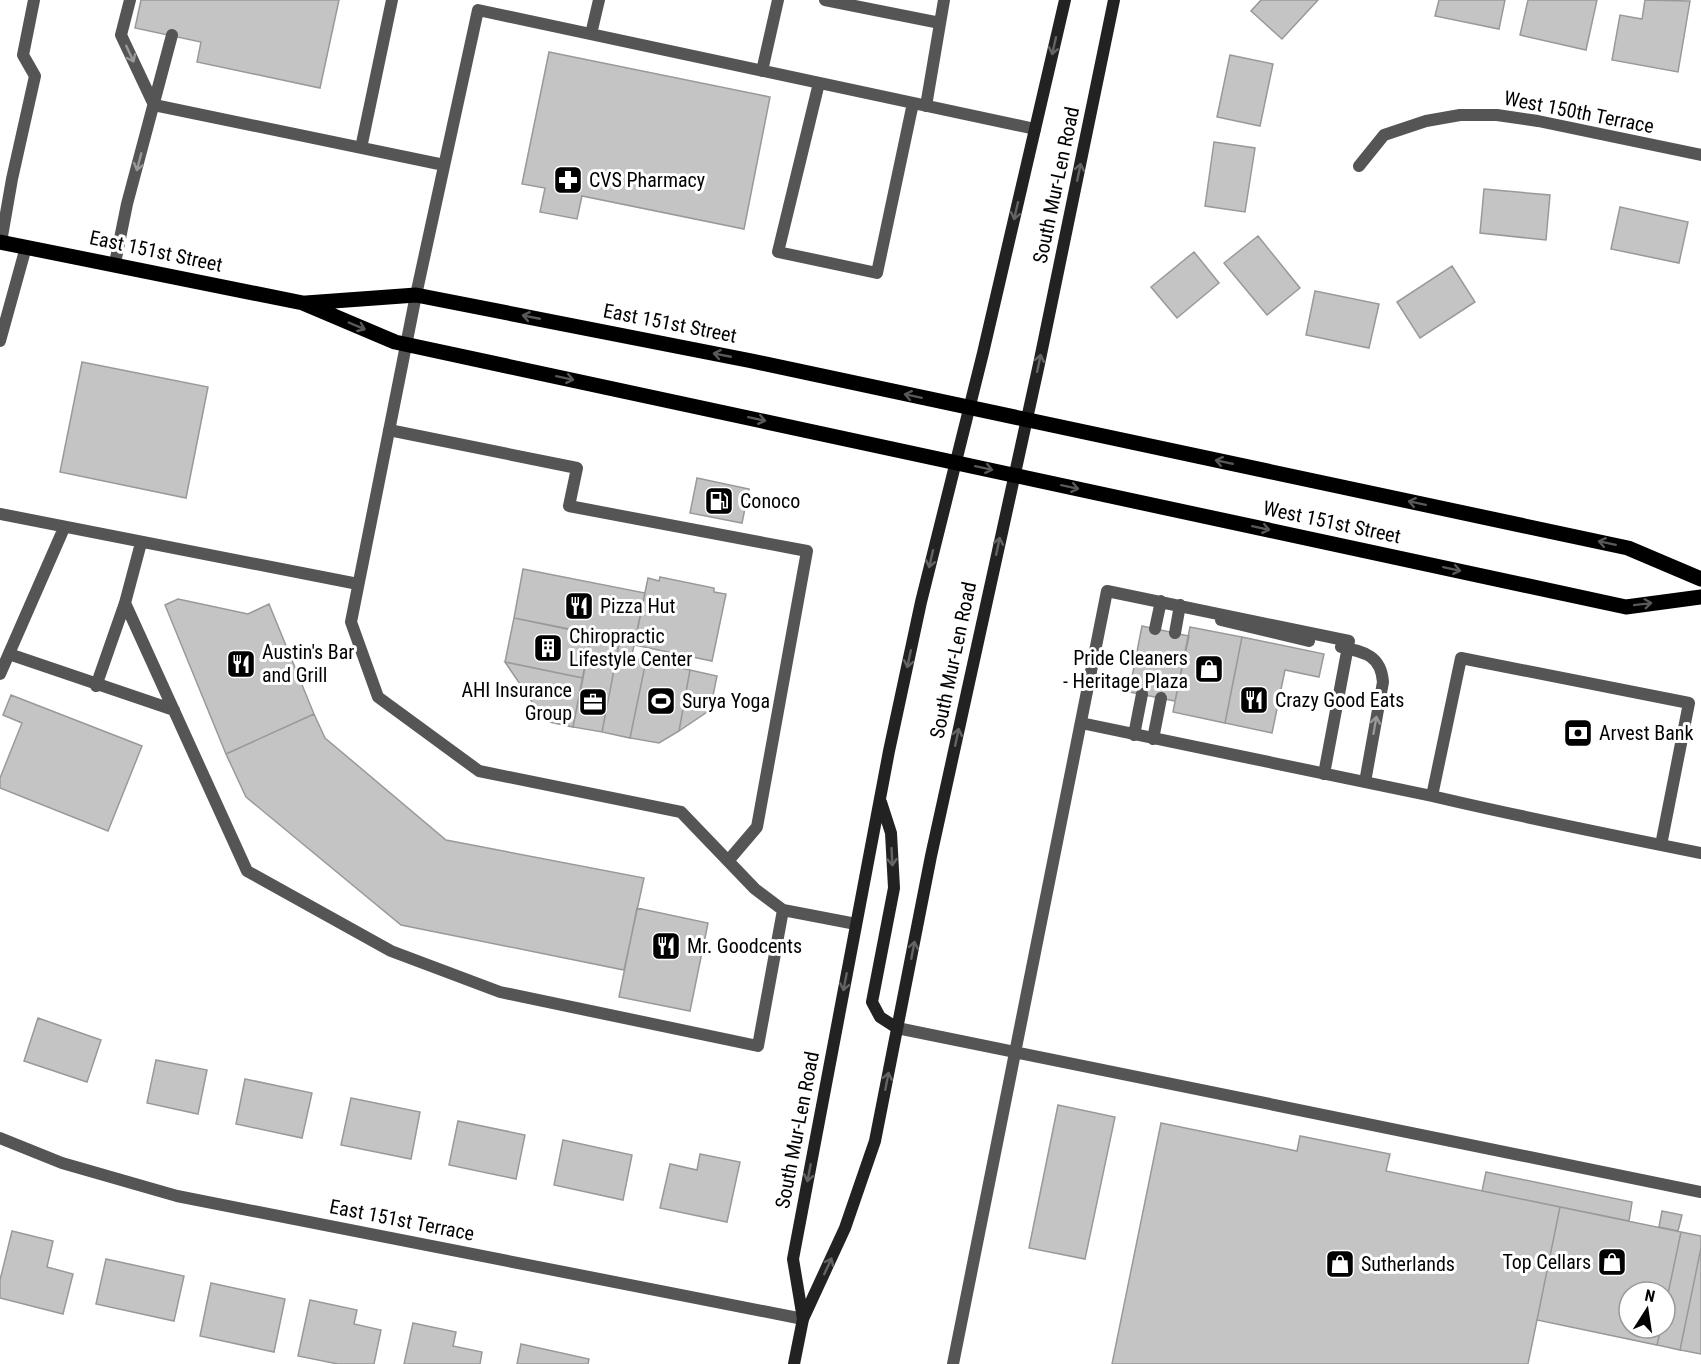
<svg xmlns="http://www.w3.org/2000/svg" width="1701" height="1364" viewBox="0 0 1701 1364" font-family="'Roboto Condensed',sans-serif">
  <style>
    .building { fill: #c4c4c4; stroke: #999; stroke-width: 1.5 }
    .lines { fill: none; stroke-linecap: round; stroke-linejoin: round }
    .service { stroke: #555; stroke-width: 12 }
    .minor { stroke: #555; stroke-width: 12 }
    .secondary { stroke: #222; stroke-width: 12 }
    .primary { stroke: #000; stroke-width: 15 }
    .oneway { stroke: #646464 }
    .oneway2 { stroke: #999 }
    .oneway3 { stroke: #595959 }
    .labels { text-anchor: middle; stroke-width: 6; stroke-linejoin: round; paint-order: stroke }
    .street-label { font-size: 20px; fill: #000; stroke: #fff }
    .poi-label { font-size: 20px; fill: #000; stroke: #fff; text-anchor: start }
  </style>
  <rect width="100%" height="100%" fill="#fff"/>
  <!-- building -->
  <path class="building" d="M141,0H339L320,88L197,62L201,42L135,28Z
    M1261,0H1318L1282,39L1251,11Z
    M1439,0H1505L1499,29L1435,16Z
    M1528,0H1597L1586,50L1520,35Z
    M1645,0L1690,1L1678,72L1612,60L1620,15L1642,19Z
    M549,52L770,97L744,229L582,196L577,219L540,212L545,188L522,184Z
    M1230,55L1273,64L1260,126L1217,117Z
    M1214,142L1255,148L1245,212L1205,206Z
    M1484,189L1550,195L1546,240L1480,233Z
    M1620,207L1688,222L1679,263L1611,249Z
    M1258,236L1300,288L1267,315L1224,263Z
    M1194,252L1219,283L1177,318L1151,287Z
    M1452,266L1475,302L1420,338L1397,302Z
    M1315,291L1379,304L1369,348L1306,335Z
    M82,362L208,387L186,498L60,472Z
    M697,478L749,489L742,523L690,513Z
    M523,569L645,593L635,642L514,618Z
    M660,577L714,588V592L726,594L712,661L634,645L648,578L659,581Z
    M178,599L248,614L269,604L314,714L226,754L165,605Z
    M514,618L591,634L583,678L505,662Z
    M1142,626L1189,636L1175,701L1129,692Z
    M1190,627L1242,637L1225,723L1173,712Z
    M591,634L620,639L602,732L573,727Z
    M1242,637L1324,654L1319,677L1285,670L1272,733L1225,723Z
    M620,639L635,642L631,658L646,661L630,738L602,732Z
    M646,661L690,670L679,731L659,743L630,738Z
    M505,662L583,678L573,727L545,721Z
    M690,670L717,676L710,710L679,731Z
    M11,695L142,746L108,831L0,788V778L22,723L3,715Z
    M314,714L325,738L446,840L644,878L624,970L401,925L246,797L226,754Z
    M637,908L708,923L690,1011L619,997Z
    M38,1018L101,1040L87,1082L24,1061Z
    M156,1060L207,1070L198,1114L147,1103Z
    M245,1079L312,1093L302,1138L236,1124Z
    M351,1098L420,1112L411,1159L341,1145Z
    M1058,1105L1115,1117L1085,1259L1029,1248Z
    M458,1121L525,1135L516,1179L449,1165Z
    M1161,1123L1297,1151L1300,1136L1390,1154L1386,1171L1560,1207L1528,1364H1112Z
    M563,1140L632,1155L623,1200L554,1185Z
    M700,1154L740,1162L727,1222L660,1208L670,1164L697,1170Z
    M1486,1172L1632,1202L1629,1221L1482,1191Z
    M1560,1207L1681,1232L1665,1308V1292H1629V1328H1661L1657,1345L1537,1320Z
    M1662,1211L1682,1215L1678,1231L1659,1227Z
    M12,1231L53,1241L47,1267L73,1274L63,1314L0,1298V1280Z
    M1681,1232L1701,1236V1248L1680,1350L1657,1345L1661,1328H1665V1308Z
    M1701,1248V1354L1680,1350Z
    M106,1259L184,1276L174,1321L96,1304Z
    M211,1283L285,1299L274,1352L200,1336Z
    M310,1300L357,1310L354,1324L381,1330L374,1364H338L298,1356Z
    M413,1323L456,1332L453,1346L482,1352L480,1364H404Z
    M521,1344L589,1359L588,1364H517Z"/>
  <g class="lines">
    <!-- service -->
    <path class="service" d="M130,0L121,35L154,105
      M825,0L940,23
      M591,34L599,0
      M762,71L778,0
      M819,83L778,252L877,273L913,103
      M154,105L444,165
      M926,106L944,0
      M361,148L392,0
      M1,242L12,179L35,76L23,55L34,0
      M115,263L127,204L172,35
      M389,430L577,468L569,506L807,551L757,827L728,861
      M0,514L358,584
      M125,603L247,871L391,951L500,992L758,1046L783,910
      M1221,620L1309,641
      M1155,629L1161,601
      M1175,633L1180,605
      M1341,647C1364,652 1381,655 1383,682L1365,782
      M9,654L174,710
      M0,674L64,528
      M96,686L125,603L141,543
      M1081,723L1432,796
      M1134,735L1142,694
      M1153,739L1161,698
      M1661,845L1689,703L1461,658L1432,796C1521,817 1611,835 1701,853
      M856,924L783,910L755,889L681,812L479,771L378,697L351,622L416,295L478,10L1035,129
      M897,1028L1701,1192
      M953,1364L1107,591L1349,641L1324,774"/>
    <!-- minor -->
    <path class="minor" d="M1359,166L1384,135L1426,121L1460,115H1497L1538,121L1701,155
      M0,341L26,247
      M0,1138L62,1163L177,1196L803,1319"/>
    <!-- secondary -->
    <path class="secondary" d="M881,802L891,833L894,888L872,1002L880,1017L897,1028
      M803,1319L793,1259L889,751L921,602L983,353L1065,0
      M794,1364L803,1319L845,1228L875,1141L931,856L1039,364L1114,0"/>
    <!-- primary -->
    <path class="primary" d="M0,242L303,303L395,342L1626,607L1701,597
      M306,303L416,295L752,361L1628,548L1701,579"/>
  </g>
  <!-- one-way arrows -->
  <defs><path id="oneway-shaft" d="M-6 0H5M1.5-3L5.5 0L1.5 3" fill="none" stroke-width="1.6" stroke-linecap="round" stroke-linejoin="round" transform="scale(1.5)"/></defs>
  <g class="oneway">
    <use href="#oneway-shaft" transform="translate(1054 46) rotate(103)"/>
    <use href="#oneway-shaft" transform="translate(1079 172) rotate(-78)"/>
    <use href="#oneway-shaft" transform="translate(1016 211) rotate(103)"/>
    <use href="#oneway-shaft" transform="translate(1039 363) rotate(-78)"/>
    <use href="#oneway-shaft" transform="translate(998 546) rotate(-78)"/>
    <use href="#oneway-shaft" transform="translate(931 559) rotate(103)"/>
    <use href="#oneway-shaft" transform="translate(909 659) rotate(102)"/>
    <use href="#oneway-shaft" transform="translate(957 737) rotate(-78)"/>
    <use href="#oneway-shaft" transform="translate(892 857) rotate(87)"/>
    <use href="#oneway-shaft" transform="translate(913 950) rotate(-79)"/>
    <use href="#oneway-shaft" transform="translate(845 982) rotate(101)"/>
    <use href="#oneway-shaft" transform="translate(887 1081) rotate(-79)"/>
    <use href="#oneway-shaft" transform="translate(809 1173) rotate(101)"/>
    <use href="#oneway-shaft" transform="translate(828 1266) rotate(-65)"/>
  </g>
  <g class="oneway2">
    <use href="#oneway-shaft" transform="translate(130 54) rotate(65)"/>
    <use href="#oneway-shaft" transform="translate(139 162) rotate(105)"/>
    <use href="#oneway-shaft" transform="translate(1375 725) rotate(-80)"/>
  </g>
  <g class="oneway3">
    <use href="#oneway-shaft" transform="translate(531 317) rotate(-169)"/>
    <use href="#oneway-shaft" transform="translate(357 326) rotate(23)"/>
    <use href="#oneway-shaft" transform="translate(722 355) rotate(-169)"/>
    <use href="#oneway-shaft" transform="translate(565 378) rotate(12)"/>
    <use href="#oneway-shaft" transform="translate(913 396) rotate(-168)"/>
    <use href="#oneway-shaft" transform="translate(757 419) rotate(12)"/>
    <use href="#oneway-shaft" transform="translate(1224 462) rotate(-168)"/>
    <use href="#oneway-shaft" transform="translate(984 468) rotate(12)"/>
    <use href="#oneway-shaft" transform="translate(1070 487) rotate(12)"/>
    <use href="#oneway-shaft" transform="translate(1417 503) rotate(-168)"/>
    <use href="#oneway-shaft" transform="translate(1261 528) rotate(12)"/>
    <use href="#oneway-shaft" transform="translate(1607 543) rotate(-168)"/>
    <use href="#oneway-shaft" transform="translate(1452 569) rotate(12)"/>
    <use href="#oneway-shaft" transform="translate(1643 604) rotate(-7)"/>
  </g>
  <!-- icons -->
  <defs>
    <g id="pharmacy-square" transform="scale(1.5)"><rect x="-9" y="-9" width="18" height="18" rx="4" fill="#000" stroke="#fff"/><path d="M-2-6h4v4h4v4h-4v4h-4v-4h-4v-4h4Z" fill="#fff"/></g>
    <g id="fuel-square" transform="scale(1.5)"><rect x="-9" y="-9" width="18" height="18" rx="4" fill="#000" stroke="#fff"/><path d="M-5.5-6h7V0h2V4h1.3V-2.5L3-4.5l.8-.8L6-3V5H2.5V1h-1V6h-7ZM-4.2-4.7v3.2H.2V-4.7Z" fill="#fff"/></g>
    <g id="restaurant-square" transform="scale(1.5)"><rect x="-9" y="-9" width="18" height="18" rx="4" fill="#000" stroke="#fff"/><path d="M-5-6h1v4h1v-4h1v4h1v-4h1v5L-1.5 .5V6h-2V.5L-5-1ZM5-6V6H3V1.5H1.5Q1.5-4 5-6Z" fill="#fff"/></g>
    <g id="building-square" transform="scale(1.5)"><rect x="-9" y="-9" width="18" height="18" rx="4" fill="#000" stroke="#fff"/><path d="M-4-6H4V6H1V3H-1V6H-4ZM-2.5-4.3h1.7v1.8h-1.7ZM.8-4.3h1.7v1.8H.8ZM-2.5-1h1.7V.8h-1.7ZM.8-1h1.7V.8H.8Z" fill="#fff"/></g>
    <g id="shop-square" transform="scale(1.5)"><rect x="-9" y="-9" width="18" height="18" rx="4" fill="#000" stroke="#fff"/><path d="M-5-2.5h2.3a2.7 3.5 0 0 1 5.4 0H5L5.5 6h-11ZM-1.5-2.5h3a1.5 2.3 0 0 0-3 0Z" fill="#fff"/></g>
    <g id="stadium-square" transform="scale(1.5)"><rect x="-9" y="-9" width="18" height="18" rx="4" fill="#000" stroke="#fff"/><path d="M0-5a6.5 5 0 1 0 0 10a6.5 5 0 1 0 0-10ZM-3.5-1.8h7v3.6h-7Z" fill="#fff"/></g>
    <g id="office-square" transform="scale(1.5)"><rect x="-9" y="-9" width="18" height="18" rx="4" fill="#000" stroke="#fff"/><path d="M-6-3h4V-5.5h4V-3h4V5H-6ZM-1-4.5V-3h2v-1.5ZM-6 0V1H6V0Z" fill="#fff"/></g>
    <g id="bank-square" transform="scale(1.5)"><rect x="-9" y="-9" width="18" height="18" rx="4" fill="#000" stroke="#fff"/><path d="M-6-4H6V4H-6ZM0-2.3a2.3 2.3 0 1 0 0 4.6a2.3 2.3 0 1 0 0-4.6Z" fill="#fff"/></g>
  </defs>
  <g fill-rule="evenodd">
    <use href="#pharmacy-square" x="568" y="180"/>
    <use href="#fuel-square" x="719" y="501"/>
    <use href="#restaurant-square" x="579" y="606"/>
    <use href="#building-square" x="548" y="648"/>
    <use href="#restaurant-square" x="241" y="664"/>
    <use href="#shop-square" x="1209" y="669"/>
    <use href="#restaurant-square" x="1254" y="700"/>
    <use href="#stadium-square" x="661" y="701"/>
    <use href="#office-square" x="593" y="702"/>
    <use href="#bank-square" x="1578" y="733"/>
    <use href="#restaurant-square" x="666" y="946"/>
    <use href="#shop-square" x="1612" y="1262"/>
    <use href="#shop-square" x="1340" y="1264"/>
  </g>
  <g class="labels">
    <!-- street labels -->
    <g class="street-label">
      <text transform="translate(1579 112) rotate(11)" y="7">West 150th Terrace</text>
      <text transform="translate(1056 185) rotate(-78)" y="7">South Mur-Len Road</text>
      <text transform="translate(156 251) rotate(12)" y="7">East 151st Street</text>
      <text transform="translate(670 323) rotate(11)" y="7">East 151st Street</text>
      <text transform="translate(1332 522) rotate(12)" y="7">West 151st Street</text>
      <text transform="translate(953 660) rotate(-78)" y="7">South Mur-Len Road</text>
      <text transform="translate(797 1130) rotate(-79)" y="7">South Mur-Len Road</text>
      <text transform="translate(402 1220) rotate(11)" y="7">East 151st Terrace</text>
    </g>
    <!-- poi labels -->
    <g class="poi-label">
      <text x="589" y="187">CVS Pharmacy</text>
      <text x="740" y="508">Conoco</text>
      <text x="600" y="613">Pizza Hut</text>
      <text x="569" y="643">Chiropractic<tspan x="569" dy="23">Lifestyle Center</tspan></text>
      <text x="262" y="659">Austin's Bar<tspan x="262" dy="23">and Grill</tspan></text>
      <text x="1188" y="665" text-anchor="end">Pride Cleaners<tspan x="1188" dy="23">- Heritage Plaza</tspan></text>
      <text x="572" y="697" text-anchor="end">AHI Insurance<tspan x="572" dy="23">Group</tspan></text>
      <text x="1275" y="707">Crazy Good Eats</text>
      <text x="682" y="708">Surya Yoga</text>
      <text x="1599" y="740">Arvest Bank</text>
      <text x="687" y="953">Mr. Goodcents</text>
      <text x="1591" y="1269" text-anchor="end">Top Cellars</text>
      <text x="1361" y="1271">Sutherlands</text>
    </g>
  </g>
  <!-- north arrow -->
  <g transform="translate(1647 1310) rotate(12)"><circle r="28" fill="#ffffff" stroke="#999999" stroke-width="1.5"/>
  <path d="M0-4.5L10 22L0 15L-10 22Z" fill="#000000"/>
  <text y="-9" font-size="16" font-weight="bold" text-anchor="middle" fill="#000000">N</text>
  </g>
</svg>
